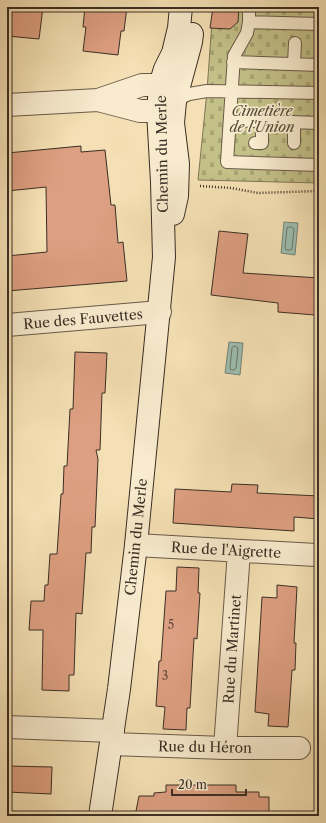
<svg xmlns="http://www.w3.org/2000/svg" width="326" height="823" viewBox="0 0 326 823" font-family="'Libre Caslon Text',serif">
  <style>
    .cemetery { fill: url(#cemetery-stones); stroke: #7f7756 }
    .water { fill: #9cbdb0; stroke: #758478 }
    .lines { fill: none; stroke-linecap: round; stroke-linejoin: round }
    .shore { stroke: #6c766a; stroke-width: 1 }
    .building { fill: #dd9f81; stroke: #3b2e25 }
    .lane-casing { stroke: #695a49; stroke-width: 14 }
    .street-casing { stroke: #695a49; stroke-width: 24 }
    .secondary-casing { stroke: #3b2e25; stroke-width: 24 }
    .path { stroke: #3b2e25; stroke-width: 2.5; stroke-dasharray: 1 2; stroke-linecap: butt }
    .lane { stroke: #f8ebce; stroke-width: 12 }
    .street { stroke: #f8ebce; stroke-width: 22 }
    .secondary { stroke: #f8ebce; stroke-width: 22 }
    .labels { text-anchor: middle; stroke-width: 3.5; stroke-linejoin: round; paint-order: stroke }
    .number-label { font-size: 12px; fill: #644a3c }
    .park-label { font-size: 14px; font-style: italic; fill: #564b39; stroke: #f8ebce }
    .street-label { font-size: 14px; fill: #3b2e25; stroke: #f8ebce }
  </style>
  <defs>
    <pattern id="cemetery-stones" width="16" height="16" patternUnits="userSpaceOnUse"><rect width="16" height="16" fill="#c3c088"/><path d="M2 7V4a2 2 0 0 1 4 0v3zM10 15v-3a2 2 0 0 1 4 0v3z" fill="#a8a575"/></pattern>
  </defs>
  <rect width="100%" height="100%" fill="#f4e0b4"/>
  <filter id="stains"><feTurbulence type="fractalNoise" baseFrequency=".005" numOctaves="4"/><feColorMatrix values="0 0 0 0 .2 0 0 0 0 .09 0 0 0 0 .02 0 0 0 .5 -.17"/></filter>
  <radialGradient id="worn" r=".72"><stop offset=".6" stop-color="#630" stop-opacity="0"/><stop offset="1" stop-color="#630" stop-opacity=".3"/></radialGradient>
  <!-- cemetery -->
  <path class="cemetery" d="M213,7H319V183L198,180L207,91Z"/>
  <!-- water -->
  <path class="water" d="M284,222L298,223L295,255L281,253Z
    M229,342L243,343L240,375L225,373Z"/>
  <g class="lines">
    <!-- shore -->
    <path class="shore" d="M289,227H292L294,229L292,249L290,250H286L285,248L287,228Z
      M234,346L237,347L238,349L236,368L234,370H231L230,368L232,348Z"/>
  </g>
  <!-- building -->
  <path class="building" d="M7,7H43L39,39L7,36Z
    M85,7H127L124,31H121L118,55L83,51L86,27H83Z
    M213,7H239L238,22L230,29L210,28Z
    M81,146V152L105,150L111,205H115L118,243L123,242L127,281L7,291V256L47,252L46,187L7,191V153Z
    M219,231L248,234L243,273L319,278V302H316L315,315L278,312V303L211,295Z
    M75,352L107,353L105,393H102L100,450H96L98,459L95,527H92L91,553H86L82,614L76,613L74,675H69V691L42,690L43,630H29L31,601H44L45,585H48L50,554H57L61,494H63L64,466H67L70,409H73Z
    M232,484L258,485L257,493L319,496V519L294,517V531L173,523L175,489L231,492Z
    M177,567L199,568L198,593H200L197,639L194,638L190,708H187L186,730L163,729L165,707L156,706L159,661H161L166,591H176Z
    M277,585L297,587L294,643H296L295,670H292L288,727L268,726L269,714L255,712L262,597L277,598Z
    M8,766L52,767L51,794L7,792Z
    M166,785H236V792H259V797H269V816H135L139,796H154V793L166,792Z"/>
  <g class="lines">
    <!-- lane casing -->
    <g class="lane-casing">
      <path id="lane" d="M249,22V7
        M319,24L249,22L247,33L234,56L227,162L319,165
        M233,62L319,65
        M294,64L295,43
        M175,101L189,94L207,91L319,93
        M230,120L319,123
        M255,143H262V121
        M294,143V122"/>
    </g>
    <!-- street casing -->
    <g class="street-casing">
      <path id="street" d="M7,105L98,100L142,85H160L175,101L158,111H140L98,100
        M7,325L160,312
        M136,545L316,555
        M7,727L113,731
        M111,744L225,748H299
        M225,748L239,551"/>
    </g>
    <!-- secondary casing -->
    <g class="secondary-casing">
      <path id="secondary" d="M173,214L177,196L178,164L173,123L175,101L191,42L192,34
        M100,816L119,689L136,545L164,257L162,182L158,111L160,85L165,69L173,53L179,28L181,7"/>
    </g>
    <!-- path -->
    <path class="path" d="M200,186L231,188L258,193L319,191"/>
    <!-- lane -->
    <use href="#lane" class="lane"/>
    <!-- street -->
    <use href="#street" class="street"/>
    <!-- secondary -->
    <use href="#secondary" class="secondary"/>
  </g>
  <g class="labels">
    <!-- number labels -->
    <g class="number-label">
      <text x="171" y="629">5</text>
      <text x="165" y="680">3</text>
    </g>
    <!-- park labels -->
    <g class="park-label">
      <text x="262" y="116">Cimetière<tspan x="262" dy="16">de l'Union</tspan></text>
    </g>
    <!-- street labels -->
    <g class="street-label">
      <text transform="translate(162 154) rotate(-91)" y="5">Chemin du Merle</text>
      <text transform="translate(83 319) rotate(-5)" y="5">Rue des Fauvettes</text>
      <text transform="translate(136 537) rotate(-84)" y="5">Chemin du Merle</text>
      <text transform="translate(226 550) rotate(3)" y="5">Rue de l'Aigrette</text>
      <text transform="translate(232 649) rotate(-86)" y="5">Rue du Martinet</text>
      <text transform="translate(205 747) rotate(1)" y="5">Rue du Héron</text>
    </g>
  </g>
  <!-- margin -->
  <rect width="326" height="823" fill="none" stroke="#f4e0b4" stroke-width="24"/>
  <rect x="8" y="8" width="310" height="807" fill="none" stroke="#3b2e25" stroke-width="2"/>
  <rect x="12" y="12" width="302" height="799" fill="none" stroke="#3b2e25"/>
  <!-- scale -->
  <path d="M172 789v6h74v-6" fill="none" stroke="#3b2e25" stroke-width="2"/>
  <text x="178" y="789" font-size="12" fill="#3b2e25" stroke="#f8ebce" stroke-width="3" paint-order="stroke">20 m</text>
  <rect width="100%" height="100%" filter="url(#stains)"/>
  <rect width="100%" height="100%" fill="url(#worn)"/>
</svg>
